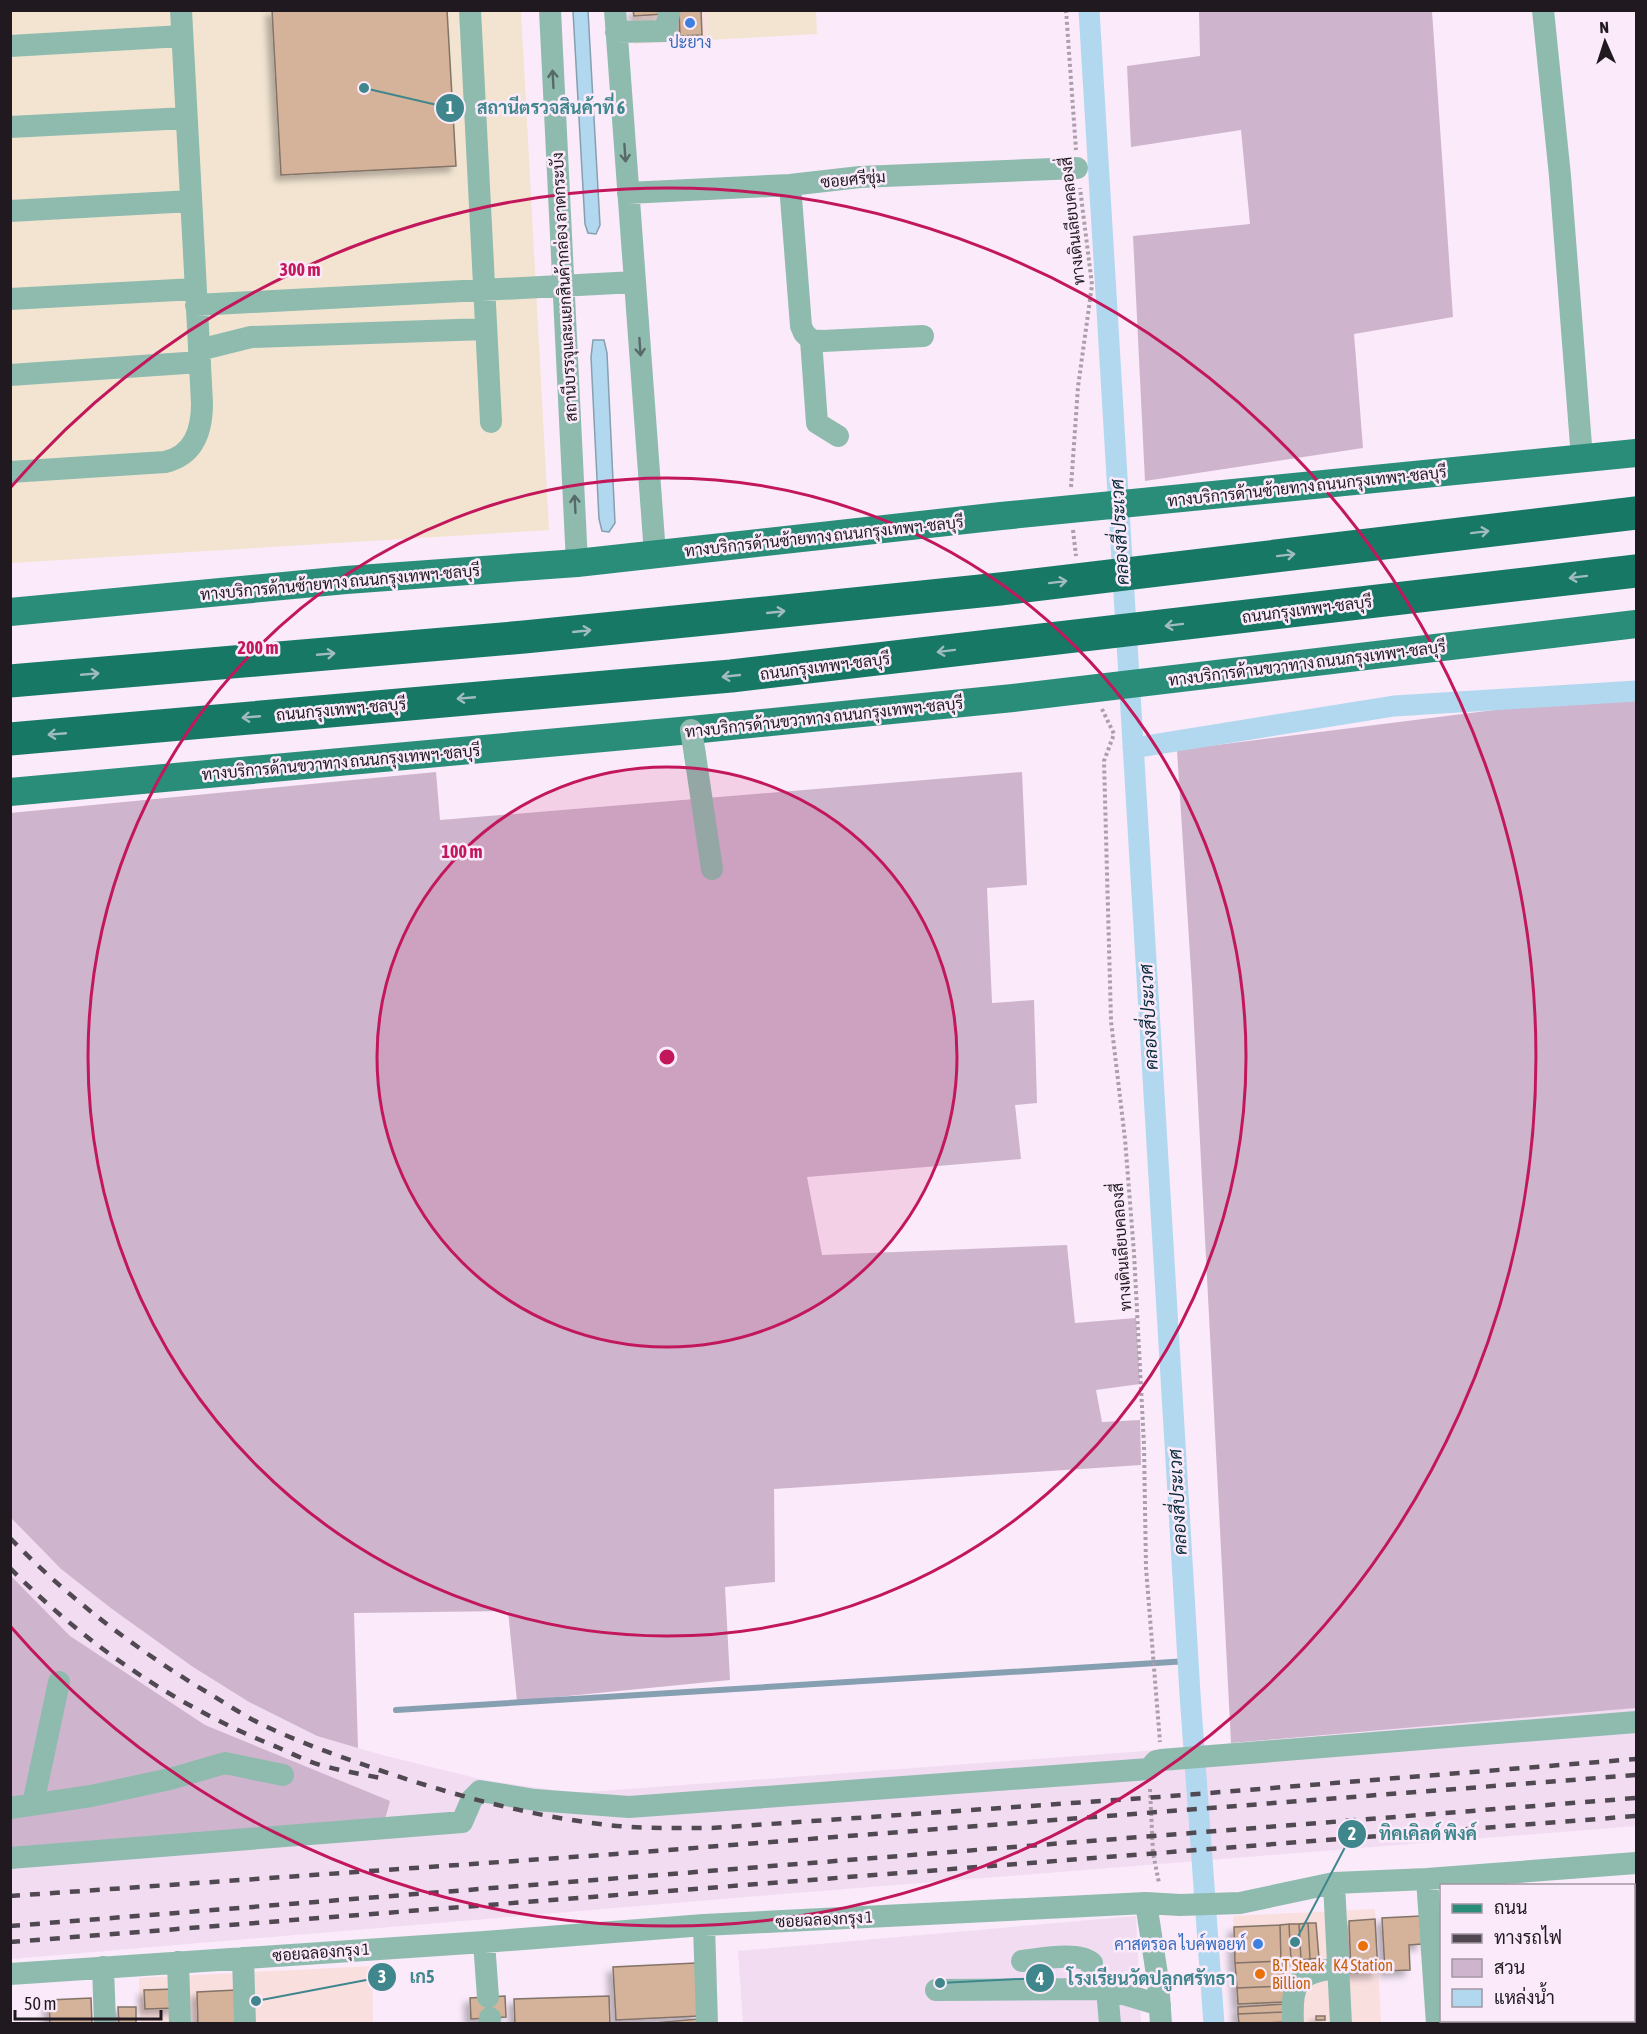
<svg xmlns="http://www.w3.org/2000/svg" width="1647" height="2034" viewBox="0 0 1647 2034" font-family="'Asap Condensed',Sarabun,sans-serif">
  <style>
    .commercial { fill: #fadfdf }
    .industrial { fill: #f2e4d1 }
    .built { fill: #f2dcf2 }
    .green { fill: #cfb4ce }
    .water { fill: #b1d8ef; stroke: #869fb1; stroke-width: 1.5 }
    .lines { fill: none; stroke-linecap: round; stroke-linejoin: round }
    .stream { stroke: #869fb1; stroke-width: 6 }
    .canal { stroke: #b1d8ef; stroke-width: 21 }
    .building { fill: #d5b39a; stroke: #837367; stroke-width: 1.5; filter: url(#shadow) }
    .path { stroke: #ac9fac; stroke-width: 4; stroke-dasharray: 3 3; stroke-linecap: butt }
    .minor { stroke: #8fbbaf; stroke-width: 22 }
    .major { stroke: #2a8d79; stroke-width: 28 }
    .highway { stroke: #187866; stroke-width: 33 }
    .rail { stroke: #514951; stroke-width: 4.5; stroke-dasharray: 10 10; stroke-linecap: butt }
    .minor-bridge { stroke: #8fbbaf; stroke-width: 22 }
    .oneway { stroke: #586a68 }
    .oneway2 { stroke: #a0bcbf }
    .ring { fill: none; stroke: #c2185b; stroke-width: 3 }
    .shop-dot { fill: #3f7fe0; stroke: #faeafa; stroke-width: 2 }
    .food-dot { fill: #e8710a; stroke: #faeafa; stroke-width: 2 }
    .labels { text-anchor: middle; stroke-width: 5; stroke-linejoin: round; paint-order: stroke }
    .shop-label { font-size: 16px; fill: #366cbe; stroke: #faeafa }
    .street-label { font-size: 16px; fill: #201a20; stroke: #faeafa }
    .food-label { font-size: 16px; fill: #c56008; stroke: #faeafa; text-anchor: start }
    .water-label { font-size: 18px; font-style: italic; fill: #0a2d3d; stroke: #faeafa }
    .centre { fill: #c2185b; stroke: #faeafa; stroke-width: 3 }
    .ring-label { font-size: 18px; text-anchor: middle; font-weight: bold; fill: #c2185b; stroke: #faeafa; stroke-width: 5; stroke-linejoin: round; paint-order: stroke }
    .leader { fill: none; stroke: #3f878d; stroke-width: 2 }
    .callout-dot { fill: #3f878d; stroke: #faeafa; stroke-width: 2 }
    .mark-label { font-size: 18px; text-anchor: middle; font-weight: bold; fill: #fff }
    .callout-label { font-size: 18px; text-anchor: middle; font-weight: bold; fill: #3f878d; stroke: #faeafa; stroke-width: 5; stroke-linejoin: round; paint-order: stroke }
  </style>
  <defs>
    <filter id="shadow"><feDropShadow dx="-5.5" dy="5.5" stdDeviation="3" flood-color="#0004"/></filter>
  </defs>
  <rect width="100%" height="100%" fill="#faeafa"/>
  <!-- commercial -->
  <path class="commercial" d="M632,11H707L708,40L634,44Z
    M1375,1909L1381,2023H1239L1233,1916Z
    M372,1966L373,2023H140L139,1978Z"/>
  <!-- industrial -->
  <path class="industrial" d="M11,11H521L549,530L11,563Z
    M707,11H816L817,34L708,40Z"/>
  <!-- built -->
  <path class="built" d="M10,1518L61,1569L112,1609L193,1667L249,1702L317,1736L382,1755L484,1780L574,1793L1159,1750L1636,1708V1826L770,1895L11,1959Z
    M1136,1916L1141,2023H743L738,1951Z"/>
  <!-- green -->
  <path class="green" d="M1199,11H1432L1453,317L1354,334L1363,448L1145,481L1133,236L1250,224L1241,130L1131,147L1127,66L1200,56Z
    M1636,692V1708L1231,1743L1192,986L1177,750Z
    M436,772L440,820L1022,772L1027,885L987,888L992,1003L1034,1000L1037,1103L1015,1105L1021,1159L807,1177L822,1255L1067,1245L1075,1323L1136,1318L1140,1384L1096,1390L1102,1422L1140,1420L1141,1465L774,1489L775,1582L725,1587L730,1680L517,1701L508,1611L354,1613L358,1748L317,1736L249,1702L193,1667L112,1609L61,1569L11,1518L10,813Z
    M10,1575L70,1636L205,1725L390,1801L383,1827L11,1854Z"/>
  <!-- water -->
  <path class="water" d="M573,11H588L600,225L596,234L588,233L585,224Z
    M593,340H604L607,353L615,523L609,532L602,531L599,519L591,357Z"/>
  <g class="lines">
    <!-- stream -->
    <path class="stream" d="M396,1710L1188,1661"/>
    <!-- canal -->
    <path class="canal" d="M1089,10L1190,1694L1214,2024
      M1133,748L1394,706L1636,691"/>
  </g>
  <!-- building -->
  <path class="building" d="M272,10H447L456,166L281,175Z
    M633,10H664V14L634,16Z
    M679,10H701L702,35L680,36Z
    M1634,1901H1636V1958H1634Z
    M1421,1916L1422,1944L1409,1945L1410,1970L1385,1971L1382,1918Z
    M1375,1919L1378,1972L1351,1973L1349,1921Z
    M1308,1923L1310,1959L1301,1960L1299,1924Z
    M1308,1923H1316L1319,1958L1310,1959Z
    M1289,1924L1291,1960L1281,1961L1280,1925Z
    M1289,1924H1299L1301,1960H1291Z
    M1280,1925L1281,1961L1235,1963L1234,1927Z
    M1319,1958V1964L1301,1965V1960Z
    M1283,1961L1284,1986L1237,1988L1235,1963Z
    M1634,1961H1636V1986H1634Z
    M696,1963L699,2016L616,2020L613,1967Z
    M1284,1986L1285,2002L1238,2004L1237,1988Z
    M175,1989L176,2008L145,2009L144,1990Z
    M1634,1989H1636V2014H1634Z
    M236,1990L237,2024H198L197,1992Z
    M505,1996L506,2017L471,2019L470,1998Z
    M609,1996L610,2024H515L514,1999Z
    M91,1998L92,2024H50L49,2000Z
    M1285,2004V2012L1238,2014V2007Z
    M118,2007H136V2024H119Z
    M1285,2012L1286,2022L1239,2024L1238,2014Z
    M1316,2016H1325V2020H1316Z
    M698,2019V2024H643Z
    M1626,2022V2024H1589Z"/>
  <g class="lines">
    <!-- path -->
    <path class="path" d="M1066,10L1076,150
      M1071,487L1078,387L1092,285L1080,188
      M1073,530L1076,556
      M1102,709L1114,734L1104,761L1111,1021L1125,1139L1134,1253L1144,1445L1146,1568L1160,1742
      M1150,1789L1153,1853L1159,1883"/>
    <!-- minor -->
    <path class="minor" d="M470,10L491,422
      M550,10L577,563
      M615,10L655,554
      M1543,10L1560,176L1582,458
      M616,32L665,31L670,10
      M10,46L182,36
      M10,127L186,118
      M790,185L801,326L804,333L811,340L823,341L923,336
      M628,193L790,185L860,177L1077,168
      M10,211L191,201
      M10,299L195,289
      M196,305L635,282
      M811,340L817,423L838,436
      M199,350L251,337L486,329
      M10,375L200,362
      M10,472L165,462C194,455 202,431 202,403L181,10
      M695,755L712,869
      M33,1804L59,1682
      M10,1808L91,1796L170,1779L225,1763L283,1775
      M10,1858L462,1822L472,1799L480,1791L535,1800L629,1807L1149,1769L1156,1761L1161,1760L1636,1722
      M1427,1879L1437,2024
      M1334,1883L1341,2024
      M1146,1903L1158,1981L1161,2024
      M704,1925L707,2024
      M484,1942L488,1997
      M243,1958L245,2024
      M1022,1961C1040,1959 1078,1951 1092,1963L1093,1989
      M178,1962L180,2024
      M103,1967L105,2024
      M10,1974L484,1942L704,1925L1146,1903L1180,1905L1240,1903L1334,1883L1427,1879L1636,1863
      M1107,1989L1110,2024
      M936,1990L1107,1989L1160,2005
      M1563,2020V2024
      M489,2024L490,2018
      M1293,2024C1291,1983 1296,1972 1338,1968"/>
    <!-- major -->
    <path class="major" d="M10,612L346,580L577,563L1001,516L1636,453
      M10,792L691,730L1013,698L1636,624"/>
    <!-- highway -->
    <path class="highway" d="M10,681L524,637L725,617L1000,589L1636,513
      M10,739L731,676L1636,571"/>
    <!-- rail -->
    <path class="rail" d="M10,1538C69,1599 138,1651 210,1694C228,1705 246,1717 265,1726C301,1743 341,1757 379,1770C453,1795 529,1816 608,1825C642,1829 677,1828 712,1828L1159,1797L1636,1759
      M10,1568C86,1645 177,1707 277,1747C293,1754 310,1763 328,1767C347,1772 366,1775 386,1779
      M10,1896L616,1854L1636,1775
      M10,1926L1636,1798
      M10,1942L1636,1816"/>
    <!-- minor-bridge -->
    <path class="minor-bridge" d="M691,730L695,755"/>
  </g>
  <!-- one-way arrows -->
  <defs><path id="oneway-shaft" d="M-6 0H5M1.5-3L5.5 0L1.5 3" fill="none" stroke-width="1.6" stroke-linecap="round" stroke-linejoin="round" transform="scale(1.5)"/></defs>
  <g class="oneway">
    <use href="#oneway-shaft" transform="translate(553 79) rotate(-93)"/>
    <use href="#oneway-shaft" transform="translate(625 153) rotate(86)"/>
    <use href="#oneway-shaft" transform="translate(640 347) rotate(86)"/>
    <use href="#oneway-shaft" transform="translate(575 504) rotate(-93)"/>
  </g>
  <g class="oneway2">
    <use href="#oneway-shaft" transform="translate(1480 532) rotate(-7)"/>
    <use href="#oneway-shaft" transform="translate(1286 555) rotate(-7)"/>
    <use href="#oneway-shaft" transform="translate(1578 577) rotate(173)"/>
    <use href="#oneway-shaft" transform="translate(1058 582) rotate(-7)"/>
    <use href="#oneway-shaft" transform="translate(776 612) rotate(-6)"/>
    <use href="#oneway-shaft" transform="translate(1174 625) rotate(173)"/>
    <use href="#oneway-shaft" transform="translate(582 631) rotate(-6)"/>
    <use href="#oneway-shaft" transform="translate(946 651) rotate(173)"/>
    <use href="#oneway-shaft" transform="translate(326 654) rotate(-5)"/>
    <use href="#oneway-shaft" transform="translate(90 674) rotate(-5)"/>
    <use href="#oneway-shaft" transform="translate(731 676) rotate(174)"/>
    <use href="#oneway-shaft" transform="translate(466 698) rotate(175)"/>
    <use href="#oneway-shaft" transform="translate(251 717) rotate(175)"/>
    <use href="#oneway-shaft" transform="translate(57 734) rotate(175)"/>
  </g>
  <!-- distance rings -->
  <circle cx="667" cy="1057" r="290" fill="#c2185b" fill-opacity=".12"/>
  <g class="ring">
    <circle cx="667" cy="1057" r="290"/>
    <circle cx="667" cy="1057" r="579"/>
    <path d="M11 487A869 869 0 1 1 11 1627"/>
  </g>
  <!-- markers -->
  <g class="shop-dot">
    <circle cx="690" cy="23" r="6"/>
    <circle cx="1258" cy="1944" r="6"/>
  </g>
  <g class="food-dot">
    <circle cx="1363" cy="1946" r="6"/>
    <circle cx="1260" cy="1974" r="6"/>
  </g>
  <g class="labels">
    <!-- shop labels -->
    <g class="shop-label">
      <text x="690" y="48">ปะยาง</text>
      <text x="1246" y="1950" text-anchor="end">คาสตรอล ไบค์พอยท์</text>
    </g>
    <!-- street labels -->
    <g class="street-label">
      <text transform="translate(853 179) rotate(-5)" y="6">ซอยศรีชุ่ม</text>
      <text transform="translate(1072 221) rotate(-96)" y="6">ทางเดินเลียบคลองสี่</text>
      <text transform="translate(564 287) rotate(-93)" y="6">สถานีบรรจุและแยกสินค้ากล่อง ลาดกระบัง</text>
      <text transform="translate(1307 486) rotate(-6)" y="6">ทางบริการด้านซ้ายทาง ถนนกรุงเทพฯ-ชลบุรี</text>
      <text transform="translate(824 536) rotate(-6)" y="6">ทางบริการด้านซ้ายทาง ถนนกรุงเทพฯ-ชลบุรี</text>
      <text transform="translate(340 582) rotate(-5)" y="6">ทางบริการด้านซ้ายทาง ถนนกรุงเทพฯ-ชลบุรี</text>
      <text transform="translate(1307 609) rotate(-7)" y="6">ถนนกรุงเทพฯ-ชลบุรี</text>
      <text transform="translate(1307 663) rotate(-7)" y="6">ทางบริการด้านขวาทาง ถนนกรุงเทพฯ-ชลบุรี</text>
      <text transform="translate(825 666) rotate(-7)" y="6">ถนนกรุงเทพฯ-ชลบุรี</text>
      <text transform="translate(341 709) rotate(-5)" y="6">ถนนกรุงเทพฯ-ชลบุรี</text>
      <text transform="translate(824 717) rotate(-6)" y="6">ทางบริการด้านขวาทาง ถนนกรุงเทพฯ-ชลบุรี</text>
      <text transform="translate(341 762) rotate(-5)" y="6">ทางบริการด้านขวาทาง ถนนกรุงเทพฯ-ชลบุรี</text>
      <text transform="translate(1121 1247) rotate(-94)" y="6">ทางเดินเลียบคลองสี่</text>
      <text transform="translate(824 1919) rotate(-3)" y="6">ซอยฉลองกรุง 1</text>
      <text transform="translate(321 1952) rotate(-4)" y="6">ซอยฉลองกรุง 1</text>
    </g>
    <!-- food labels -->
    <g class="food-label">
      <text x="1272" y="1971">B.T Steak<tspan x="1272" dy="18">Billion</tspan></text>
      <text x="1363" y="1971" text-anchor="middle">K4 Station</text>
    </g>
    <!-- water labels -->
    <g class="water-label">
      <text transform="translate(1120 532) rotate(-93)" y="6">คลองสี่ประเวศ</text>
      <text transform="translate(1149 1017) rotate(-93)" y="6">คลองสี่ประเวศ</text>
      <text transform="translate(1178 1502) rotate(-93)" y="6">คลองสี่ประเวศ</text>
    </g>
  </g>
  <circle cx="667" cy="1057" r="9" class="centre"/>
  <g class="ring-label">
    <text x="300" y="276">300 m</text>
    <text x="258" y="654">200 m</text>
    <text x="462" y="858">100 m</text>
  </g>
  <!-- callouts -->
  <path class="leader" d="M364 88L450 108M1295 1942L1352 1834M256 2001L382 1977M940 1983L1040 1978"/>
  <g class="callout-dot">
    <circle cx="364" cy="88" r="6"/>
    <circle cx="1295" cy="1942" r="6"/>
    <circle cx="256" cy="2001" r="6"/>
    <circle cx="940" cy="1983" r="6"/>
    <circle cx="450" cy="108" r="15"/>
    <circle cx="1352" cy="1834" r="15"/>
    <circle cx="382" cy="1977" r="15"/>
    <circle cx="1040" cy="1978" r="15"/>
  </g>
  <g class="mark-label">
    <text x="450" y="114">1</text>
    <text x="1352" y="1840">2</text>
    <text x="382" y="1983">3</text>
    <text x="1040" y="1985">4</text>
  </g>
  <g class="callout-label">
    <text x="551" y="114">สถานีตรวจสินค้าที่ 6</text>
    <text x="1428" y="1840">ทิคเคิลด์ พิงค์</text>
    <text x="422" y="1983">เก5</text>
    <text x="1151" y="1985">โรงเรียนวัดปลูกศรัทธา</text>
  </g>
  <!-- border -->
  <rect width="1647" height="2034" fill="none" stroke="#201a20" stroke-width="24"/>
  <!-- legend -->
  <rect x="1440" y="1884" width="195" height="138" fill="#faeafa" stroke="#a397a3" stroke-width="1.5"/>
  <rect x="1452" y="1904" width="30" height="9" fill="#2a8d79" stroke="#a397a3" stroke-width="1.5"/>
  <text x="1494" y="1914" font-size="18" fill="#201a20">ถนน</text>
  <rect x="1452" y="1934" width="30" height="9" fill="#514951" stroke="#a397a3" stroke-width="1.5"/>
  <text x="1494" y="1944" font-size="18" fill="#201a20">ทางรถไฟ</text>
  <rect x="1452" y="1959" width="30" height="18" fill="#cfb4ce" stroke="#a397a3" stroke-width="1.5"/>
  <text x="1494" y="1974" font-size="18" fill="#201a20">สวน</text>
  <rect x="1452" y="1989" width="30" height="18" fill="#b1d8ef" stroke="#a397a3" stroke-width="1.5"/>
  <text x="1494" y="2004" font-size="18" fill="#201a20">แหล่งน้ำ</text>
  <!-- north arrow -->
  <g transform="translate(1605 42) rotate(357)" stroke="#faeafa" stroke-width="4.5" paint-order="stroke">
  <path d="M0-4.5L10 22L0 15L-10 22Z" fill="#201a20"/>
  <text y="-9" font-size="16" font-weight="bold" text-anchor="middle" fill="#201a20">N</text>
  </g>
  <!-- scale -->
  <path d="M15 2010v9h146v-9" fill="none" stroke="#201a20" stroke-width="3"/>
  <text x="24" y="2010" font-size="18" fill="#201a20" stroke="#faeafa" stroke-width="4.5" paint-order="stroke">50 m</text>
</svg>
